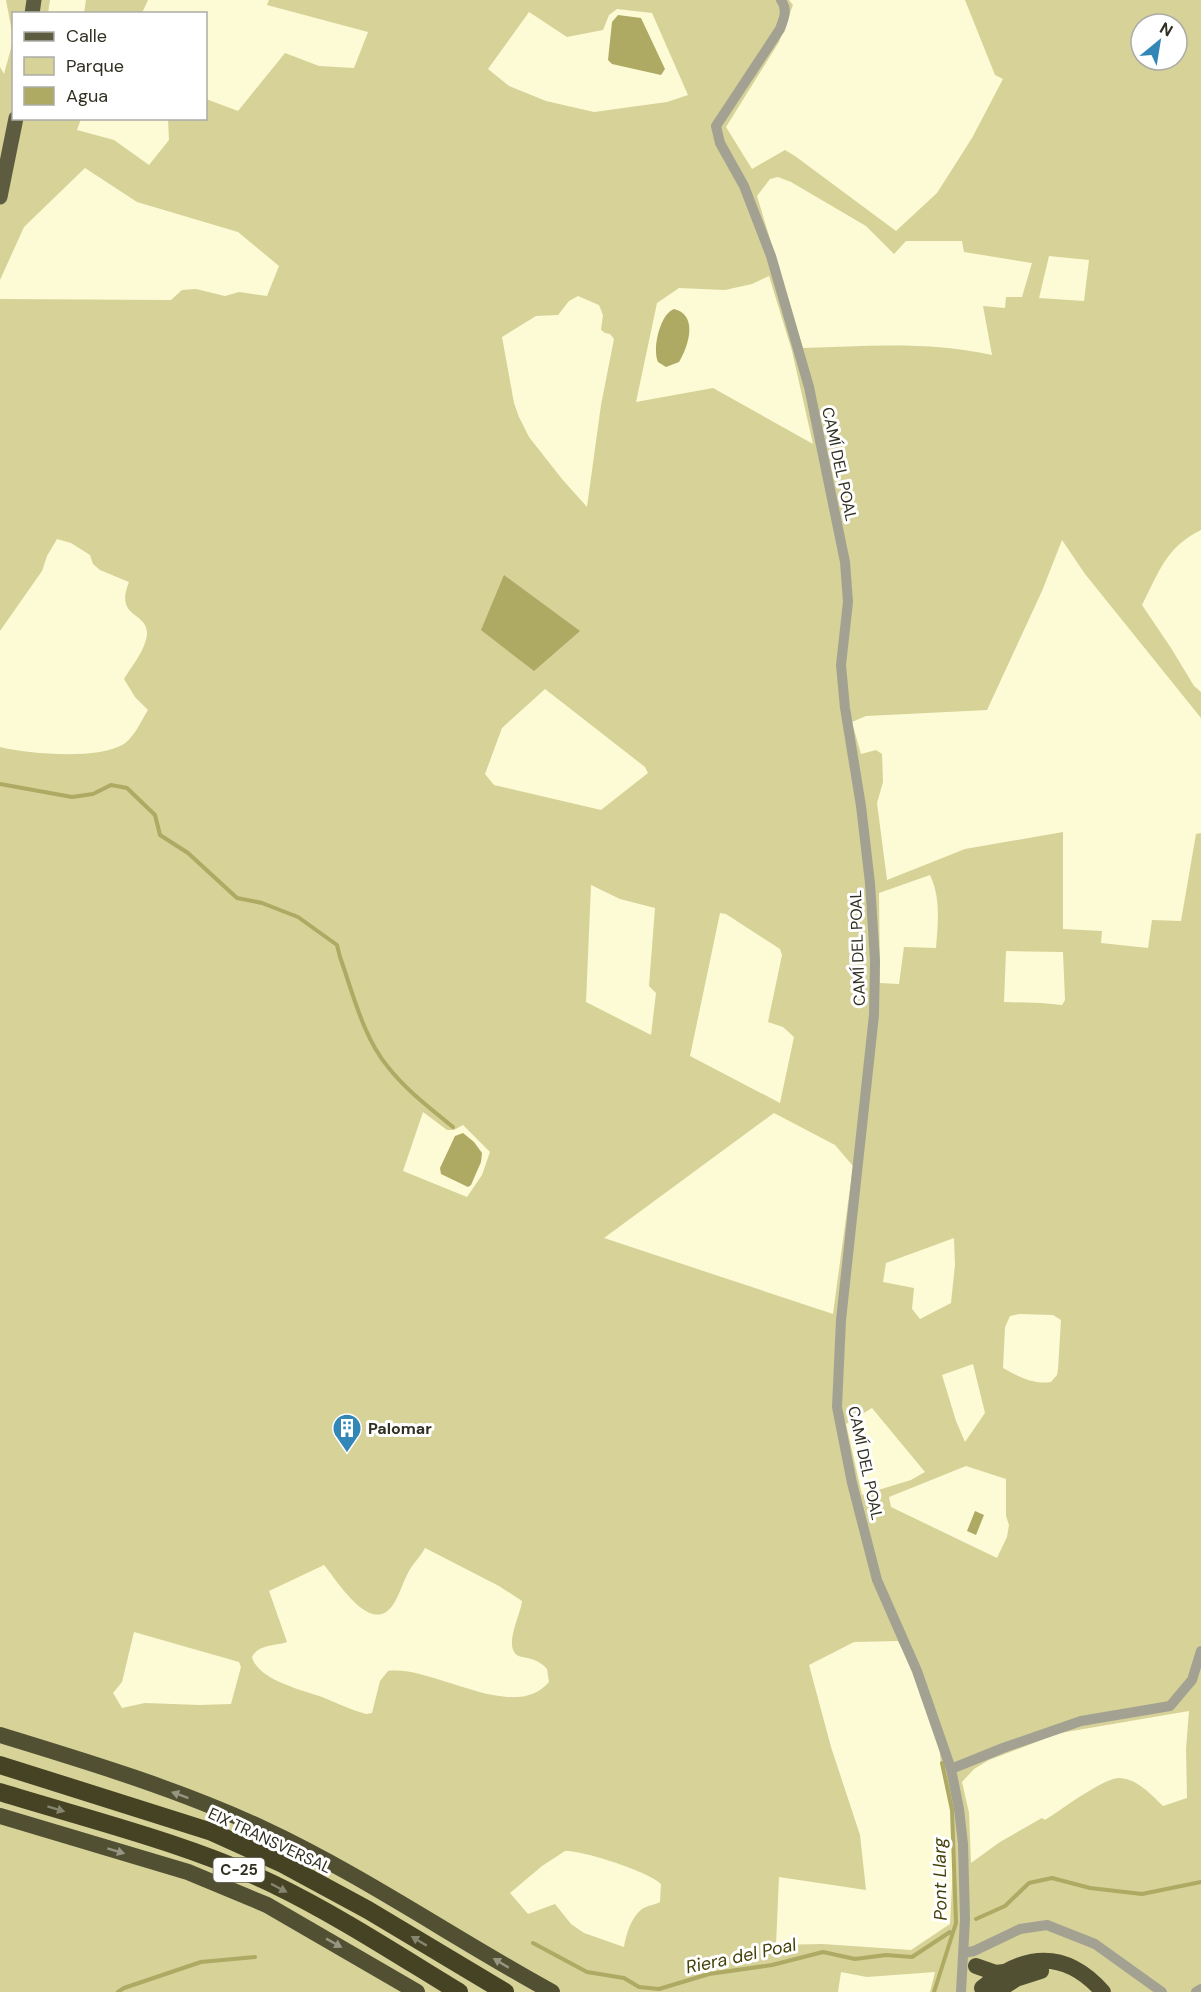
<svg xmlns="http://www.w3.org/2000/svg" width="1201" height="1992" viewBox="0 0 1201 1992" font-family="'DM Sans',sans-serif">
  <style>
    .green { fill: #d6d298; fill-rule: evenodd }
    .water { fill: #aea963 }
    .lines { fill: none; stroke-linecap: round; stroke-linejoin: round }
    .stream { stroke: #aea963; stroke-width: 4 }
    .minor { stroke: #a3a292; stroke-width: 10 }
    .primary { stroke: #5d5c40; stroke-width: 15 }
    .trunk { stroke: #515032; stroke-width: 16 }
    .motorway { stroke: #454323; stroke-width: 18 }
    .oneway { fill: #979684 }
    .oneway2 { fill: #868570 }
    .labels { text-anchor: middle; stroke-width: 6; stroke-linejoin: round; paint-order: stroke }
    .shield { fill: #fff; stroke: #6e6d64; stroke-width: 1.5 }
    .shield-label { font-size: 15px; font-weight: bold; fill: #302f21 }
    .street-label { font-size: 16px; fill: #302f21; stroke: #fff }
    .poi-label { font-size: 16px; font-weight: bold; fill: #302f21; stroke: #fff; text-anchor: start }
    .water-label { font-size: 18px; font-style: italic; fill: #433f06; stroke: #fff }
  </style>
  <rect width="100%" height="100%" fill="#fcfbd5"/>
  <!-- green -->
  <path class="green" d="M6,0H50L48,13L14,14L13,37Z
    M86,0H148L142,13H84Z
    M269,0H789L793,5L779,42L726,127L752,169L785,150L795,156L896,231L937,193L972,138L1003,79L995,75L965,0H1201V530C1166,547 1159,572 1142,605L1171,648L1194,686L1201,692V718L1085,574L1062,540L1042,591L987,710L866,716L852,722L861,754L876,750L882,754L883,782L877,803L887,880L965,849L1063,832V929L1102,931L1101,943L1148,948L1152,920L1181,921L1196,834L1201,833V1992H930L935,1972L867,1977L841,1972L838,1992H0V747C29,754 98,760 124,744C135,736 141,721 148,710L135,697L124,679C132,666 146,649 147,634C148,611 114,619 129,582L100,570L93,564L90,555L71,543L57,539L47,556L42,571L0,631V299L171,300L182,290L196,289L225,296L239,292L267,296L279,266L238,232L137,202L85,168L24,227L0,280V67L4,74L13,41L14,118L81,119L77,130L114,140L149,165L169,140L168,119L206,118V99L238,111L285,53L319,66L354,68L368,32L267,5ZM617,9L652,13L688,95L667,102L594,112L546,101L509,86L488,69L529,12L567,37L603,30L609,15ZM1141,24H1177V60H1141ZM778,177L791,182L866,226L894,254L906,241H962L964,252L1032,263L1022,297H1006L1005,308L983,306L992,355C930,341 867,346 803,348L757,196L770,179ZM1049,256L1089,260L1084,301L1039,298ZM769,276L792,351L813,444L713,388L636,402L657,303L679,288L725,290L752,284ZM578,296L599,305L603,315L601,330L605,333L610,334L614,339L601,405L587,507L562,479L529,437L519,417L514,403L502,337L536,316L558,315L569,301ZM545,689L645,767L648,773L601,810L494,785L485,774L502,728ZM930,875C941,898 938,923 936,948L904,947L899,984L880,983L879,893ZM591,885L620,899L655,908L649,986L656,993L651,1035L586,1002ZM720,913L726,914L780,949L782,955L768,1022L783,1027L794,1037L780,1103L690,1056ZM1006,951L1063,952L1065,1000L1062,1005L1041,1003L1004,1002ZM423,1112L447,1130H454L463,1125L490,1152L482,1175L467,1197L403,1171ZM774,1113L835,1145L853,1166L833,1314L604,1238ZM954,1238L955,1265L951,1303L920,1319L912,1309L914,1288L883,1282L886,1263ZM1019,1314L1053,1315L1061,1320L1058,1369L1057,1375L1051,1382C1034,1385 1017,1376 1003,1368L1005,1327L1010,1316ZM973,1364L985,1413L965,1442L956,1421L942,1375ZM872,1408L925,1472L911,1480L862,1495L846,1424ZM966,1466L1006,1479V1516L1009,1525L1007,1537L997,1558L891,1507L889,1497ZM425,1548L499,1586L522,1601C521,1615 500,1652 522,1657C533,1659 540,1661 547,1669L549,1682C514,1724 433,1665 388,1671L380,1681L372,1713L366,1714C351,1710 337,1703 322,1697C302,1690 258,1680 252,1657C259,1644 275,1646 287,1642L269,1591L324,1565C336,1579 364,1626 386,1612C397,1605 401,1586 407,1575C411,1565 420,1558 425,1548ZM134,1632L239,1662L241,1667L231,1704L199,1705L145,1703L122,1708L113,1693L122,1682ZM898,1641L913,1670L939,1745L941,1764L951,1810L953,1864L950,1924L911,1950L822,1944L776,1945L779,1877L866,1890L860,1835L831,1747L809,1665L854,1642ZM1189,1711L1186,1749L1187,1798L1163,1806C1151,1794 1137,1779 1120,1778C1104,1777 1060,1811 1045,1820L1042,1818L1000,1842L971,1863L969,1813L962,1782L974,1769L989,1760L1060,1733ZM565,1851C582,1850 650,1872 661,1884L660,1902C655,1905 648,1905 642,1909C631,1917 626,1935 624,1947L584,1933L571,1924L555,1904L528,1914L510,1893L542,1866Z"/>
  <!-- water -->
  <path class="water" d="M618,15L641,18L665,69L661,75L612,64L608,60L612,22Z
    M674,309C699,315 688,347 679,362L666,367L658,362C652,349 660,314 674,309Z
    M504,575L580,631L534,671L481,630Z
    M463,1133L474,1142L482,1153L481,1162L471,1185L468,1187L441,1174L440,1168L455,1136Z
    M975,1511L984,1515L976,1535L967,1531Z"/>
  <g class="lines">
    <!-- stream -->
    <path class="stream" d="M0,784L72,797L93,794L111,785L127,788L155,815L160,835L188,853L237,898L262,903L298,917L337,945L340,957C353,993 363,1037 388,1067C406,1090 430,1108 453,1127
      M976,1919L1005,1906L1029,1883L1052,1878L1090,1888L1142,1894L1201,1882
      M533,1943L587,1972L624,1978L639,1987L659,1989L709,1974L772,1965L823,1952L855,1959L886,1955L912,1957L950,1932
      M118,1992L124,1988L201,1962L255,1957
      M934,1992L956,1923L952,1810L942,1763"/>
    <!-- minor -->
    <path class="minor" d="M781,0C788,10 784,18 780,29L716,126L720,143L744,186L771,256L809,387L845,562L848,602L841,665L845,708L861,806L870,883L875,961L874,1015L841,1320L837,1407L852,1483L877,1580L917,1671L951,1769L959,1809L963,1844L965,1919L961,1992
      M951,1769L1003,1748L1081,1721L1170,1706L1192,1680L1201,1651
      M964,1953L974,1951L1020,1929L1047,1925L1095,1944L1162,1992
      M1196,1992L1201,1989"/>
    <!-- primary -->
    <path class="primary" d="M32,14L34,0
      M0,197L16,118"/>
    <!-- trunk -->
    <path class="trunk" d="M0,1735C88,1762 178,1789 262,1828C363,1875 455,1939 552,1992
      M0,1816L188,1872L267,1905L417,1992
      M976,1966L996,1973L1004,1972
      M982,1988C1024,1953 1065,1949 1103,1992
      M996,1992L1016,1979L1041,1971"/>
    <!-- motorway -->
    <path class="motorway" d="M0,1765L212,1832L283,1864L368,1910L505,1992
      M0,1792C91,1820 186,1843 273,1884C337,1915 398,1955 459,1992"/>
  </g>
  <!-- one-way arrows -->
  <defs><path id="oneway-solid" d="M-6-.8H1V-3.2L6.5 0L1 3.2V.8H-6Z" transform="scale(1.5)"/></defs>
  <g class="oneway">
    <use href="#oneway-solid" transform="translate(180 1795) rotate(-160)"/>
    <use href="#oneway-solid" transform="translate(116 1851) rotate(17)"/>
    <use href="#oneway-solid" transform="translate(334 1943) rotate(29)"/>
    <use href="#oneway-solid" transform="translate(501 1963) rotate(-149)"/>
  </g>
  <g class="oneway2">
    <use href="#oneway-solid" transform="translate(56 1809) rotate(17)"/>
    <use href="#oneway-solid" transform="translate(279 1888) rotate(28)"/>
    <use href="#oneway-solid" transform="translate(419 1941) rotate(-149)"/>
  </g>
  <!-- icons -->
  <defs>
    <g id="building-pin" transform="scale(1.5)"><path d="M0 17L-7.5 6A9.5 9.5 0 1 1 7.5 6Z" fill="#3287b6" stroke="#fff"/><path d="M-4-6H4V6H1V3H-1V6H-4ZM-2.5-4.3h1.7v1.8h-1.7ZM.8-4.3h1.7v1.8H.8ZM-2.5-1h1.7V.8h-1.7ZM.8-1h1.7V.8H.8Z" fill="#fff"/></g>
  </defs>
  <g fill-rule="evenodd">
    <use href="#building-pin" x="347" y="1428"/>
  </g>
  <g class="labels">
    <!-- shield labels -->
    <rect class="shield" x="213.5" y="1858" width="51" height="24" rx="4.5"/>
    <g class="shield-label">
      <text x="239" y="1875">C-25</text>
    </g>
    <!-- street labels -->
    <g class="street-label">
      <text transform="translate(840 464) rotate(78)" y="6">CAMÍ DEL POAL</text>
      <text transform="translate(857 948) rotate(-92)" y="6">CAMÍ DEL POAL</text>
      <text transform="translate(866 1463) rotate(78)" y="6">CAMÍ DEL POAL</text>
      <text transform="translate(270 1840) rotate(25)" y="6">EIX TRANSVERSAL</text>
    </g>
    <!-- poi labels -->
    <g class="poi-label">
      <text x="368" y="1434">Palomar</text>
    </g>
    <!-- water labels -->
    <g class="water-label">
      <text transform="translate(940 1879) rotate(-91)" y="6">Pont Llarg</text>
      <text transform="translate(741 1956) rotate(-12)" y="6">Riera del Poal</text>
    </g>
  </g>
  <!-- legend -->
  <rect x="12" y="12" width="195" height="108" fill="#ffffff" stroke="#acaca6" stroke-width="1.5"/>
  <rect x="24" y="32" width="30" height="9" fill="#5d5c40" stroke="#acaca6" stroke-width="1.5"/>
  <text x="66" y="42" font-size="18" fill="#302f21">Calle</text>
  <rect x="24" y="57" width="30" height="18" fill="#d6d298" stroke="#acaca6" stroke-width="1.5"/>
  <text x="66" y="72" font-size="18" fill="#302f21">Parque</text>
  <rect x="24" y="87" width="30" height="18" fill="#aea963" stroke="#acaca6" stroke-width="1.5"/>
  <text x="66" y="102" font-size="18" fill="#302f21">Agua</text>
  <!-- north arrow -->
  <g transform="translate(1159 42) rotate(30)"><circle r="28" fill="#ffffff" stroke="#acaca6" stroke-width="1.5"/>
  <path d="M0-4.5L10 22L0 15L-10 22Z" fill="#3287b6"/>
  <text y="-9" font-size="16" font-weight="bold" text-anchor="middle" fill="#302f21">N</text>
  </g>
</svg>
